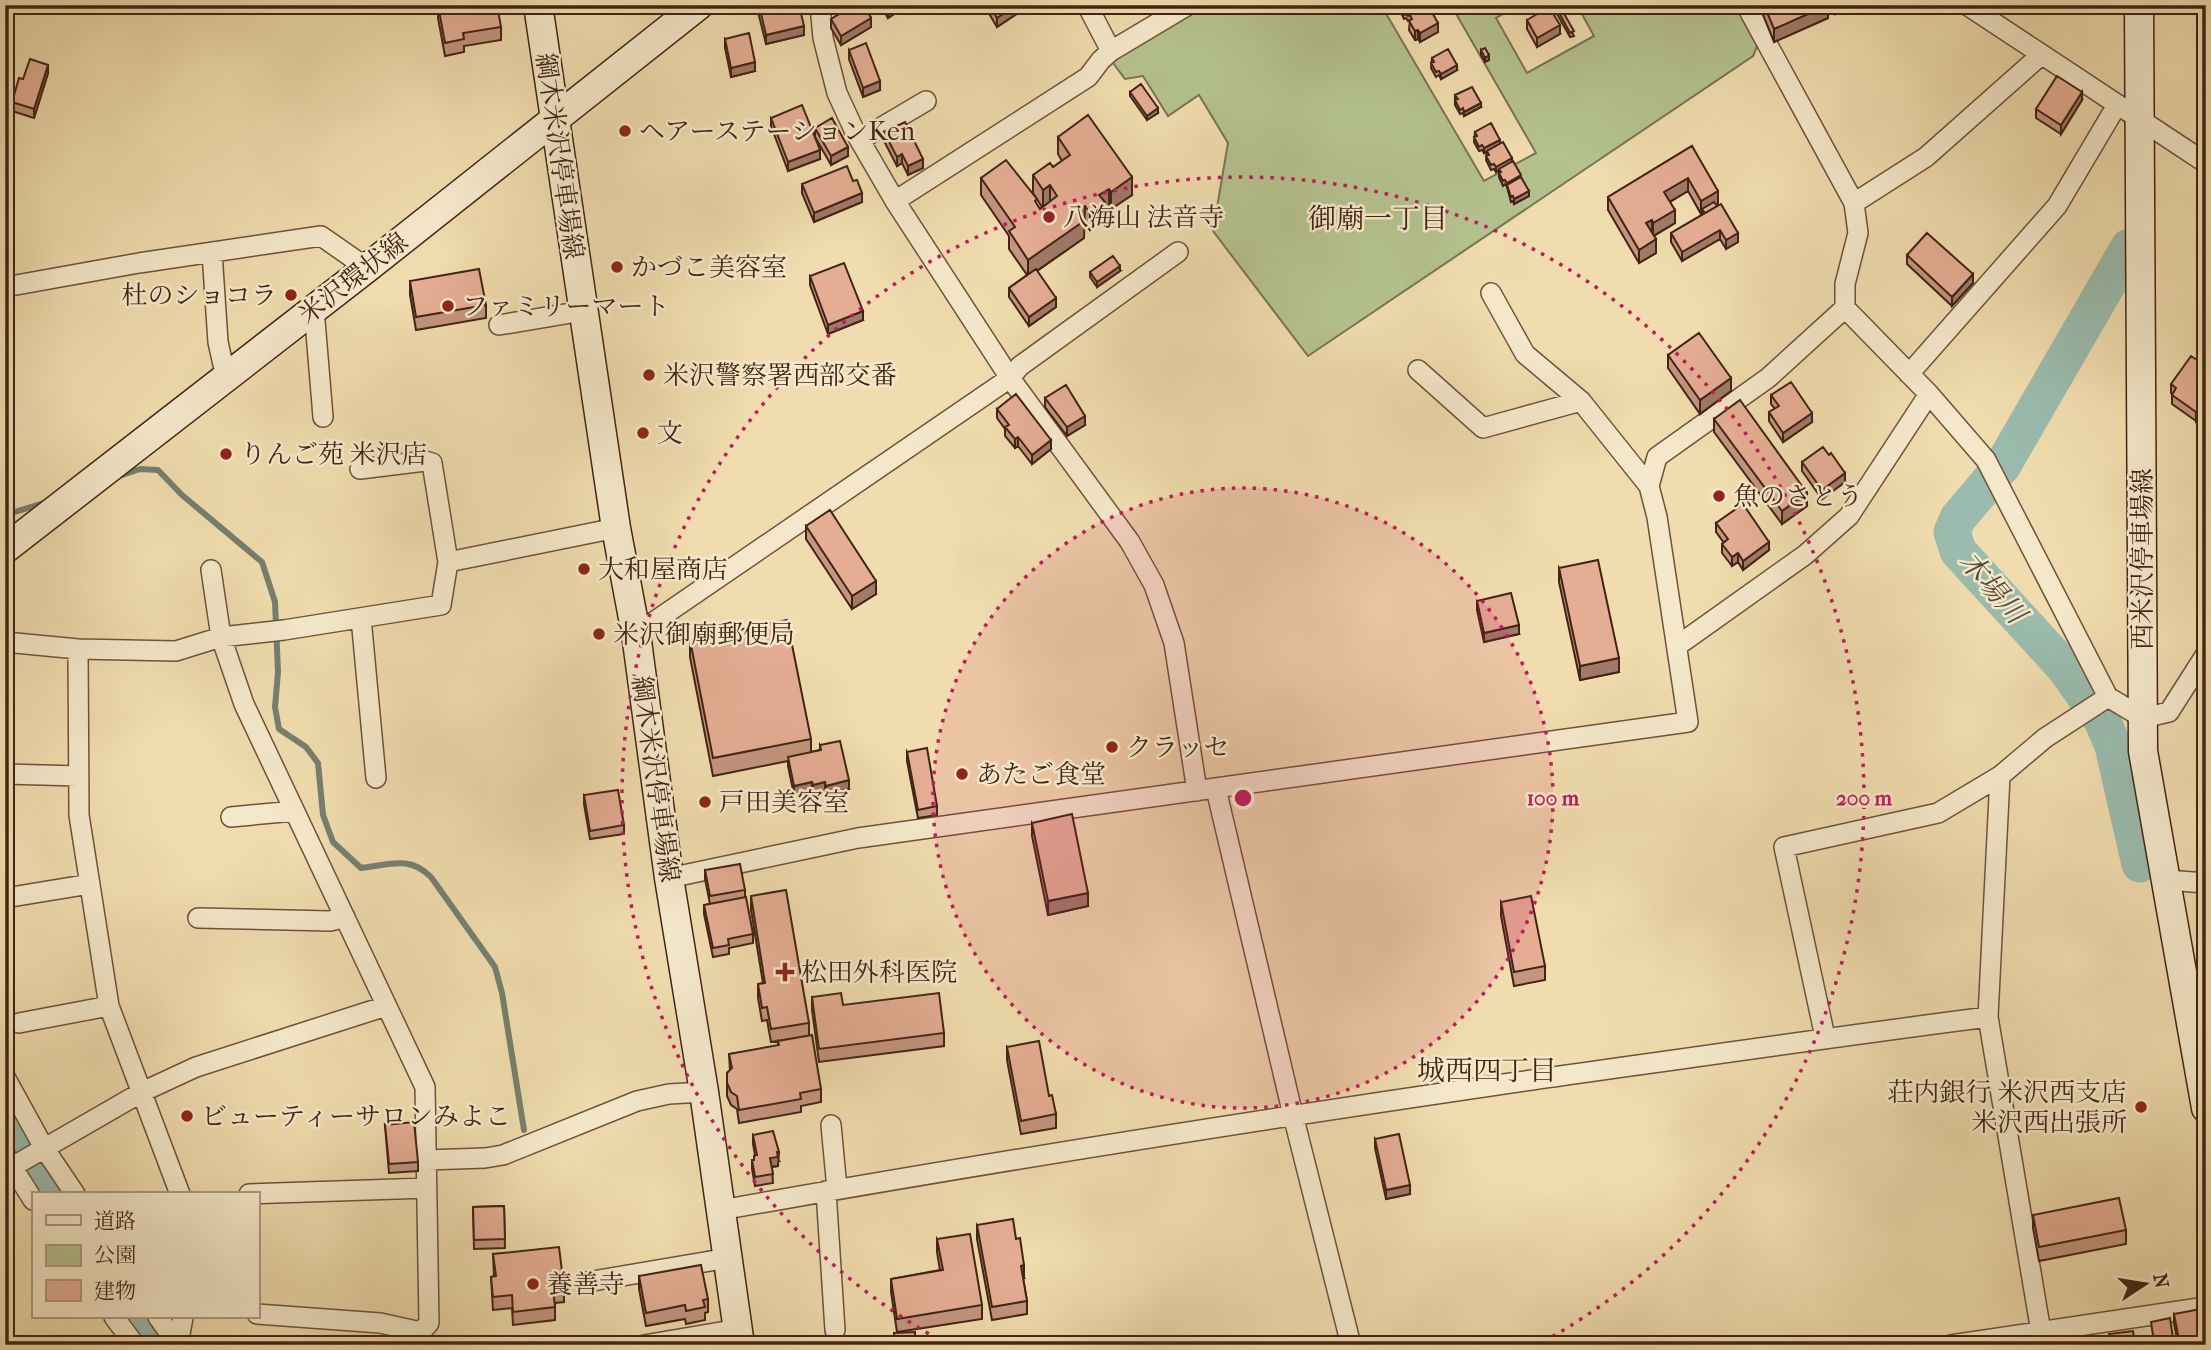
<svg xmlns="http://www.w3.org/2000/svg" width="2211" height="1350" viewBox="0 0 2211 1350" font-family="'IM FELL French Canon','Noto Serif JP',serif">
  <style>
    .green { fill: #b4c28f; stroke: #7a7352; stroke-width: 2 }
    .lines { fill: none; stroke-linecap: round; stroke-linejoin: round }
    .stream { stroke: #767f70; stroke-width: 6 }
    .river { stroke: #9abbad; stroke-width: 37 }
    .minor-casing { stroke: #6d523b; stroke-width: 22 }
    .secondary-casing { stroke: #412415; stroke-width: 31 }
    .minor { stroke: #f5e8ca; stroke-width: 19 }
    .secondary { stroke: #f5e8ca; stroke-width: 28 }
    .wall { fill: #c4957f; stroke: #412415; stroke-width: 2 }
    .shaded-wall { fill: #a07968; stroke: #412415; stroke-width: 2 }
    .building { fill: #e4ad94; stroke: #412415; stroke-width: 2 }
    .ring { fill: none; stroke: #c2185b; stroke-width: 3.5; stroke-dasharray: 3.5 7 }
    .poi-dot { fill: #8f2418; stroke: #f5e8ca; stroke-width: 2.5 }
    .labels { text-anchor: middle; stroke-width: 5; stroke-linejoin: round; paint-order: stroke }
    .poi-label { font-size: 26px; fill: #412415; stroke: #f5e8ca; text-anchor: start }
    .street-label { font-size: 26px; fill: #412415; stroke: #f5e8ca }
    .neighbourhood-label { font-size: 28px; fill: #412415; stroke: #f5e8ca }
    .water-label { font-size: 28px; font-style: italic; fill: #574a3b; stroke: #f5e8ca }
    .centre { fill: #c2185b; stroke: #f5e8ca; stroke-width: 3.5 }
    .ring-label { font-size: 21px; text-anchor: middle; font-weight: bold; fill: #c2185b; stroke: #f5e8ca; stroke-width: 5; stroke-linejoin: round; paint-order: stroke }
  </style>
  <rect width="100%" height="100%" fill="#f0dcae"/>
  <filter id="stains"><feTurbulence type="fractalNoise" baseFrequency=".00286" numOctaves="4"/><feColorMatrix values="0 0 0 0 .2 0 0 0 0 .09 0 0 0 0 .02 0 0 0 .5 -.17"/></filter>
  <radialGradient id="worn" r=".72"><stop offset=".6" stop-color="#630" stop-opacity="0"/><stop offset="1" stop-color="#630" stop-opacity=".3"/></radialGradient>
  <!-- green -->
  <path class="green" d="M1199,5H1381L1484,181L1536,153L1451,5H1519L1496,18L1527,73L1594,36L1577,5H1757L1767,23L1753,56L1308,356L1213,231L1228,143L1199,95L1168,116L1143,76L1125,79L1110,59Z"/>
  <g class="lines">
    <!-- stream -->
    <path class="stream" d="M116,477L140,469L158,470L182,495L262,562L275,602L278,672L275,707L279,729L306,747L318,763L323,815L333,842L361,868C390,865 409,855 431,877L495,967L502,993L524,1130
      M5,515L47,502"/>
    <!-- river -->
    <path class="river" d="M2129,247L2003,465L1958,518L1952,532L1958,551L2065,668L2102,720L2113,746L2140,864
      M5,1124L50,1194
      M134,1317L153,1345"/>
    <!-- minor casing -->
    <g class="minor-casing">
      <path id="minor" d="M820,5L823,38L837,93L855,132L895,201L1010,378L1130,542L1154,585L1174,643L1197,791
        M1087,5L1111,51L1188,5
        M1746,5L1854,203L1858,233L1845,284V308L1929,394L1986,460L2108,697L2143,718L2169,712L2206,654
        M1967,5L2206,163
        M860,140L926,101
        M895,201L1088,77L1101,60L1111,51
        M1854,203L1926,157L2041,55
        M212,252L218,342L226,378
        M5,287L139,263L321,236L367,268
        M1491,293L1525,354L1581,401
        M314,309L323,417
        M499,325L583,311
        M1418,370L1483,428L1581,401L1649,486
        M1909,374L2057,206L2117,105
        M360,469L425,461L432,463L448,562
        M211,570L221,637L244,704L425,1087L429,1323L414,1340V1345
        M361,618L376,778
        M636,634L1010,378L1020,366L1178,252
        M5,642L78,649L176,651L221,637L284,630L441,605L448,562L616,528
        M1677,646L1805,555L1849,516L1929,394
        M78,649L79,815L109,1006L180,1194
        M5,774L79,776
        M2000,776L1988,1017L2041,1332
        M1216,789L1293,1115L1351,1345
        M231,817L294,811
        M669,878L858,838L1688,722L1657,517L1649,486L1657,457L1768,378L1845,308
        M2166,880L2206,883
        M5,898L90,884
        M198,918L330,921L345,917
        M19,1023L109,1006
        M1825,1037L1784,847L1938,813L2000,776L2045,738L2108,697
        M5,1077L44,1148L75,1194
        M831,1125L837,1189
        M5,1155L33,1200
        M426,1160L485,1158L503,1155L637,1101L669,1094L704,1092
        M5,1171L142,1092L196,1067L386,1006
        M826,1191L835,1330
        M249,1194L427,1188
        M721,1210C979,1164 1238,1123 1497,1085C1661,1062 1824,1038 1988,1017
        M587,1282L728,1258
        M257,1314L380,1323L421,1332
        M114,1317L135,1345
        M158,1317L178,1345
        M178,1345L183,1317
        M644,1345L738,1329
        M1951,1345L2206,1307"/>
    </g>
    <!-- secondary casing -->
    <g class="secondary-casing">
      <path id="secondary" d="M538,5L616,528L636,634L669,878L704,1092L740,1345
        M2139,5L2143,751L2206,1108
        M5,549L367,268L699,5"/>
    </g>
    <!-- minor -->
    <use href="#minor" class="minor"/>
    <!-- secondary -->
    <use href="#secondary" class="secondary"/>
  </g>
  <!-- wall -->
  <path class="wall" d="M438,5L501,27V40L464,46V52L445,56L438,18Z
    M758,5H799L804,35L766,44L758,12Z
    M832,5H864L871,27L841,45L831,28V19L836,16Z
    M880,5H903V8L888,18Z
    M984,5H1021V11L997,27Z
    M1400,5H1420L1438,32L1420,42L1418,39L1415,40L1409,30L1410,20L1408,21L1406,18L1404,19L1400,11Z
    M1552,5H1559L1574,36L1570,37Z
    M1759,5H1828V18L1774,42Z
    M1830,5H1849L1835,14Z
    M1527,20L1560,34L1537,47L1527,29Z
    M725,39L755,71L731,77L725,48Z
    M849,50L880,90L863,97L849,59Z
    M1481,50L1489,60L1485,62L1481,55Z
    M1432,58L1457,70L1441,79L1439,75L1436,77L1431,68Z
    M48,73L34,118L12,111V102L23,79Z
    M1130,92L1158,113L1147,120L1130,96Z
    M1455,95L1481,107L1464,116L1463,113L1460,114L1455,105Z
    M2082,100L2061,134L2036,118V109Z
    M771,118L820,159L788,171L771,126Z
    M815,128L848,156L831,165L815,137Z
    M884,132L923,168L908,175L902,163L897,166L884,141Z
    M1475,132L1500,144L1521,178L1529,196L1514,204L1513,201L1511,202L1507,187L1505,184L1503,186L1499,177V170L1496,172L1494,169L1491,170L1486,160L1487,151L1484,153L1482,150L1479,151L1474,142Z
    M1058,137L1132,195L1111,209L1109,206L1105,209V220L1090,230L1084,224V238L1037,271L1056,307L1029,326L1009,297V288L1027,275L1009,249V236L981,195V178L1037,205L1040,209L1042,207L1033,193V175L1053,167L1062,161L1058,154Z
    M1692,146L1718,204L1716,205L1738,242L1726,249L1720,239L1682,261L1671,242V233L1703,214L1702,213L1701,214L1688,191L1670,202L1675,223L1654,236L1656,253L1639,263L1608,210V197Z
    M853,181L862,202L814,222L802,193V184Z
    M1907,255L1973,283L1952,306L1907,264Z
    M1120,271L1097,287L1090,277V272Z
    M810,276L863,320L828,334L810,285Z
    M410,281L486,305V318L416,330L410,295Z
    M1668,355L1731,391L1700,414L1668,368Z
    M2206,366V408L2196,421L2172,404V394L2171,393V384Z
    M1771,395L1812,422L1783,442L1769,421V412L1775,409L1771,404Z
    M1045,398L1085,425L1067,436L1045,407Z
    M997,409L1051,449L1032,464L1018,446L1015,448L1005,436V429L997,418Z
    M1714,419L1807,506L1782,524L1714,432Z
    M1802,462L1845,482L1822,499L1802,471Z
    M1716,523L1769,550L1743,570L1738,562L1732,566L1722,553V544L1724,543L1716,532Z
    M806,526L876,594L852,609L806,539Z
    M1559,568L1619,672L1580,680L1559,582Z
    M1477,601L1519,634L1484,642L1477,610Z
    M690,640L811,739V752L820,750V745L849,789L826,795L825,791L813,794L812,791L794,795L788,766V761L713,776L690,657Z
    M907,752L937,806V815L918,818L907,761Z
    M584,795L624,825V834L590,839L584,804Z
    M1032,823L1088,906L1048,915L1032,836Z
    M705,870L745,890V897L753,934V943L729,948V954L713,957L704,914V905L710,904L705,879Z
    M751,896L809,1023V1036L771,1042L767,1020L762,1021L758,998V984L763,983L751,910Z
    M1501,902L1545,966V980L1514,986L1501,916Z
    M812,997L944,1033V1046L819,1062L812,1010Z
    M778,1041L821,1089V1102L801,1106V1112L739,1123L737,1109L731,1105L727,1096V1073L730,1070L729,1054L778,1046Z
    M1007,1047L1049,1096L1056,1114V1128L1021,1134L1007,1060Z
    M385,1125L418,1162V1171L389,1173Z
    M753,1135L779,1161H778V1166L772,1167L773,1183L755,1186L752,1169V1160H754V1156L755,1155L753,1144Z
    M1375,1139L1410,1194L1386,1199L1375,1148Z
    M504,1206L505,1248L474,1249L473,1207Z
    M2033,1215L2126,1230V1244L2039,1261L2033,1228Z
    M977,1225L1024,1278H1023L1027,1301V1314L992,1320L977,1239Z
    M937,1239L982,1305V1319L897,1332L891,1292V1279L940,1270L937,1252Z
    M493,1254L564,1288V1302L555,1303V1320L513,1325L512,1308L493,1310L491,1277L494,1276Z
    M639,1276L708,1299V1312L705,1313V1320L686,1324L685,1319L646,1326L639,1289Z
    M2174,1314L2206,1345H2178L2174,1323Z"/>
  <!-- shaded-wall -->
  <path class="shaded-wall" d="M852,5H857L836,16V12Z
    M893,5H903V8L888,18V9Z
    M1016,5H1021V11L997,27V18Z
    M1828,5V18L1774,42V29Z
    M1835,5H1849L1835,14Z
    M871,18V27L841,45V36Z
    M1438,23V32L1420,42V33Z
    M1560,25V34L1537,47V38Z
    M804,26V35L766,44V35Z
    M1418,30V39L1415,40V31Z
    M1489,55V60L1485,62V58Z
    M755,62V71L731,77V68Z
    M48,65V73L34,118V109Z
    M1457,65V70L1441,79V74Z
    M880,81V90L863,97V88Z
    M2082,92V100L2061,134V125Z
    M1481,103V107L1464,116V112Z
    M1158,108V113L1147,120V116Z
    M1500,140V144L1484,153V148Z
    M848,147V156L831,165V156Z
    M820,150V159L788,171V162Z
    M902,154V163L897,166V157Z
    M1512,158V163L1496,172V167Z
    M923,159V168L908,175V166Z
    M1132,177V195L1111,209V192Z
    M1688,178V191L1664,205V192Z
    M1050,185V203L1043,208V190Z
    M1109,189V206L1105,209V220L1090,230V213L1099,195Z
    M1529,191V196L1514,204V199Z
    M1718,191V204L1704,212L1702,209V213L1701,214V201Z
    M862,193V202L814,222V213Z
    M1085,206L1084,238L1028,277V260L1077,211Z
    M1675,210V223L1653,236V223Z
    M1652,220V233L1646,223Z
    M1720,230V239L1682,261V252Z
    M1738,233V242L1726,249V240Z
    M1656,239V253L1639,263V250Z
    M1120,266V271L1097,287V282Z
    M1973,274V283L1952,306V297Z
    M1056,298V307L1029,326V317Z
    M863,311V320L828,334V325Z
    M1731,378V391L1700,414V400Z
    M2206,399V408L2196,421V412Z
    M1812,413V422L1783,442V433Z
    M1085,416V425L1067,436V427Z
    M1018,437V446L1015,448V439Z
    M1051,440V449L1032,464V455Z
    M1845,473V482L1822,499V490Z
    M1807,493V506L1782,524V511Z
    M1769,542V550L1743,570V561Z
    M1738,553V562L1732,566V557Z
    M876,581V594L852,609V596Z
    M1519,625V634L1484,642V633Z
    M1619,658V672L1580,680V666Z
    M849,780V789L826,795V786Z
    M812,782V791L794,795V786Z
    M825,782V791L813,794V785Z
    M1088,893V906L1048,915V901Z
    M777,1152H779L778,1166L770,1167V1158Z
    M1410,1185V1194L1386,1199V1190Z
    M1024,1265V1278L1021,1279V1266Z"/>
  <!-- building -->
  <path class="building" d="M438,5H497L501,27L463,33L464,39L445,43Z
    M759,5H799L804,26L766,35Z
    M834,5H852L836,12Z
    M855,5H864L871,18L841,36L831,19Z
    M989,5H1016L997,18Z
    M1402,5H1420L1422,8L1408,16L1406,14L1404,15L1400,6Z
    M1427,5H1428L1438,23L1420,33L1418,30L1415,31L1409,21L1412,19L1410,15Z
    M1555,5H1559L1574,31L1570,33Z
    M1764,5H1828L1774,29Z
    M1549,7L1560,25L1537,38L1527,20Z
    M749,33L755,62L731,68L725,39Z
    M866,43L880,81L863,88L849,50Z
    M1485,48L1489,55L1485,58L1481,50Z
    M1448,49L1457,65L1441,74L1439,71L1436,72L1431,63L1434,62L1432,58Z
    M30,59L48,65L34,109L12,102L19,78L23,79Z
    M2057,76L2082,92L2061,125L2036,109Z
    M1141,84L1158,108L1147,116L1130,92Z
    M1472,87L1481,103L1464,112L1463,108L1460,110L1455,100L1458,99L1455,95Z
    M802,105L820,150L788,162L771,118Z
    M1088,115L1132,177L1111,192L1109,189L1099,195L1105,202L1090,213L1085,206L1077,211L1084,221L1028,260L1009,231L1015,227L981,178L1006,160L1037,199L1035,201L1040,209L1057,196L1050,185L1043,190L1033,175L1050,163L1053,167L1070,155L1058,137Z
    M832,118L848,147L831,156L815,128Z
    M905,122L923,159L908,166L902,154L897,157L884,132Z
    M1491,123L1500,140L1484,148L1482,145L1479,147L1474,137L1477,136L1475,132Z
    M1503,142L1512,158L1496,167L1494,164L1491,165L1486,156L1489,155L1487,151Z
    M1692,146L1718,191L1701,201L1688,178L1664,192L1675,210L1653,223L1652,220L1646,223L1656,239L1639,250L1608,197Z
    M1513,161L1521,175L1507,183L1505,180L1503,181L1499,173L1501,172L1499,169Z
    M847,166L853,181L857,180L862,193L814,213L802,184Z
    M1521,177L1529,191L1514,199L1513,196L1511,197L1507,185Z
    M1714,202L1717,206L1705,213L1702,209Z
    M1721,204L1738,233L1726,240L1720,230L1682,252L1671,233Z
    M1927,233L1973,274L1952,297L1907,255Z
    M1113,256L1120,266L1097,282L1090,272Z
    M844,263L863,311L828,325L810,276Z
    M479,269L486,305L416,317L410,281Z
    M1036,269L1056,298L1029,317L1009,288Z
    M1699,333L1731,378L1700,400L1668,355Z
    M2191,356L2206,366V399L2196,412L2172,395L2176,388L2171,384Z
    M1791,382L1812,413L1783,433L1769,412L1779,406L1771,395Z
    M1066,385L1085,416L1067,427L1045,398Z
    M1016,394L1051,440L1032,455L1018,437L1015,439L1005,427L1009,425L997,409Z
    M1740,400L1807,493L1782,511L1714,419Z
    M1823,447L1829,455L1831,453L1845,473L1822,490L1802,462Z
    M1743,504L1769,542L1743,561L1738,553L1732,557L1722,544L1728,539L1716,523Z
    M830,510L876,581L852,596L806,526Z
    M1598,560L1619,658L1580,666L1559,568Z
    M1511,593L1519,625L1484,633L1477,601Z
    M787,620L811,739L713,758L690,640Z
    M840,741L849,780L826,786L825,782L813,785L812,782L794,786L788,757L821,750L820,745Z
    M927,748L937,806L918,810L907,752Z
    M618,790L624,825L590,831L584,795Z
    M1072,814L1088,893L1048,901L1032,823Z
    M740,864L745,890L710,896L705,870Z
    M786,890L809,1023L771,1029L767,1007L762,1008L758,984L765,983L751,896Z
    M1531,896L1545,966L1514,972L1501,902Z
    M746,897L753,934L728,939L729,945L713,948L704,905Z
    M841,993L843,1005L939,993L944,1033L819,1049L812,997Z
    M812,1035L821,1089L800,1093L801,1099L739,1110L737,1096L731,1092L727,1083V1073L732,1068L729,1054L779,1045L778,1041Z
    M1039,1041L1049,1096L1052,1095L1056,1114L1021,1121L1007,1047Z
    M414,1122L418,1162L389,1164L385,1125Z
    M773,1131L779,1152H777L778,1157L770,1158L773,1174L755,1177L752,1160H754V1156L757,1155L753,1135Z
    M1399,1134L1410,1185L1386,1190L1375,1139Z
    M2119,1198L2126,1230L2039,1247L2033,1215Z
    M504,1206L505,1239L474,1240L473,1207Z
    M1013,1219L1016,1239L1020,1238L1024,1265L1021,1266L1027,1301L992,1307L977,1225Z
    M970,1234L982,1305L897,1319L891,1279L943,1270L937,1239Z
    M559,1247L564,1288L553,1289L555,1307L513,1312L512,1295L493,1297L491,1277L496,1276L493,1254Z
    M701,1265L708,1299L703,1300L705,1307L686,1311L685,1305L646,1313L639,1276Z
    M2206,1308V1345H2180L2174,1314Z
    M2170,1318L2174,1345H2149V1343L2154,1342L2151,1322Z
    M2133,1331L2135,1345H2110L2109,1334Z
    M915,1332V1345H894V1333Z
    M610,1338L611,1345H584V1342Z"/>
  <!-- distance rings -->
  <circle cx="1243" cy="798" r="310" fill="#c2185b" fill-opacity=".12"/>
  <g class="ring">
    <circle cx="1243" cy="798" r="310"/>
    <path d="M947 1344A621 621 0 1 1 1539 1344"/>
  </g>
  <!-- markers -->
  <g class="poi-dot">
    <circle cx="625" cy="131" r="7"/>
    <circle cx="1049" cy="217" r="7"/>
    <circle cx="617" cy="267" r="7"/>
    <circle cx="291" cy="295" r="7"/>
    <circle cx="448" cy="306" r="7"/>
    <circle cx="649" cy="375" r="7"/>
    <circle cx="643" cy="433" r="7"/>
    <circle cx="226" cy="454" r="7"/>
    <circle cx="1719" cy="496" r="7"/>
    <circle cx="584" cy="569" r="7"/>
    <circle cx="599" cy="634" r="7"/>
    <circle cx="1112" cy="747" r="7"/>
    <circle cx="962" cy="774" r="7"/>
    <circle cx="705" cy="802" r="7"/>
    <path d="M781.5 961.5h7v7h7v7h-7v7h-7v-7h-7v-7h7z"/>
    <circle cx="2141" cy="1107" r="7"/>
    <circle cx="187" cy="1116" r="7"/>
    <circle cx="533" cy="1284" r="7"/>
  </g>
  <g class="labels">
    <!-- poi labels -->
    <g class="poi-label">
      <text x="639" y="140">ヘアーステーションKen</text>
      <text x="1063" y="226">八海山 法音寺</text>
      <text x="631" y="276">かづこ美容室</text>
      <text x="277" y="304" text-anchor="end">杜のショコラ</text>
      <text x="462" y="315">ファミリーマート</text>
      <text x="663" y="384">米沢警察署西部交番</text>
      <text x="657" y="442">文</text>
      <text x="240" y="463">りんご苑 米沢店</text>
      <text x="1733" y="505">魚のさとう</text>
      <text x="598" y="578">大和屋商店</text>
      <text x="613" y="643">米沢御廟郵便局</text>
      <text x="1126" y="756">クラッセ</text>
      <text x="976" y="783">あたご食堂</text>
      <text x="719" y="811">戸田美容室</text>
      <text x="801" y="981">松田外科医院</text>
      <text x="2127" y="1101" text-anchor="end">荘内銀行 米沢西支店<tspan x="2127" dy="30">米沢西出張所</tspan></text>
      <text x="201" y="1125">ビューティーサロンみよこ</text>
      <text x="547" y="1293">養善寺</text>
    </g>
    <!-- street labels -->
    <g class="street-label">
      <text transform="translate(560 156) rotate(82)" y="9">綱木米沢停車場線</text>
      <text transform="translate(353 278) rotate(-38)" y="9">米沢環状線</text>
      <text transform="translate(2142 559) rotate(-90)" y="9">西米沢停車場線</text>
      <text transform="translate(656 779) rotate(82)" y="9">綱木米沢停車場線</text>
    </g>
    <!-- neighbourhood labels -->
    <g class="neighbourhood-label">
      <text x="1378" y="228">御廟一丁目</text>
      <text x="1487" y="1080">城西四丁目</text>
    </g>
    <!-- water labels -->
    <g class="water-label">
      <text transform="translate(1993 587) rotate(49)" y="10">木場川</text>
    </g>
  </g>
  <circle cx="1243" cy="798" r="10" class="centre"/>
  <g class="ring-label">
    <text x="1553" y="805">100 m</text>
    <text x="1864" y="805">200 m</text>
  </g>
  <!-- margin -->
  <rect width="2211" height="1350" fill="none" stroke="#f0dcae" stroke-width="28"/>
  <rect x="7" y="7" width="2197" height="1336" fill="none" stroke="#412415" stroke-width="3.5"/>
  <rect x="14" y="14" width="2183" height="1322" fill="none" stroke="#412415" stroke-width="2"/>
  <!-- legend -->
  <rect x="32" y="1192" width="228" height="126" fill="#f5e8ca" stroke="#ad9a82" stroke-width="2"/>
  <rect x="46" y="1215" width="35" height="10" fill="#f5e8ca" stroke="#ad9a82" stroke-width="2"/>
  <text x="94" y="1228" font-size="21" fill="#412415">道路</text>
  <rect x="46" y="1245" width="35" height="21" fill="#b4c28f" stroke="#ad9a82" stroke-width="2"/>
  <text x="94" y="1262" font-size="21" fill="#412415">公園</text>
  <rect x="46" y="1280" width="35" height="21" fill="#e4ad94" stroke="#ad9a82" stroke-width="2"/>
  <text x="94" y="1298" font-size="21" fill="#412415">建物</text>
  <!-- north arrow -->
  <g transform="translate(2145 1284) rotate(78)" stroke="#f5e8ca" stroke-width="5" paint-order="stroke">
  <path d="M0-5L12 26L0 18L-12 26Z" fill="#412415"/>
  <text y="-10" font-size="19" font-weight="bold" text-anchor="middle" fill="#412415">N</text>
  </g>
  <rect width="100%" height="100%" filter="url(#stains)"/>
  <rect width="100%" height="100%" fill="url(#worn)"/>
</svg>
